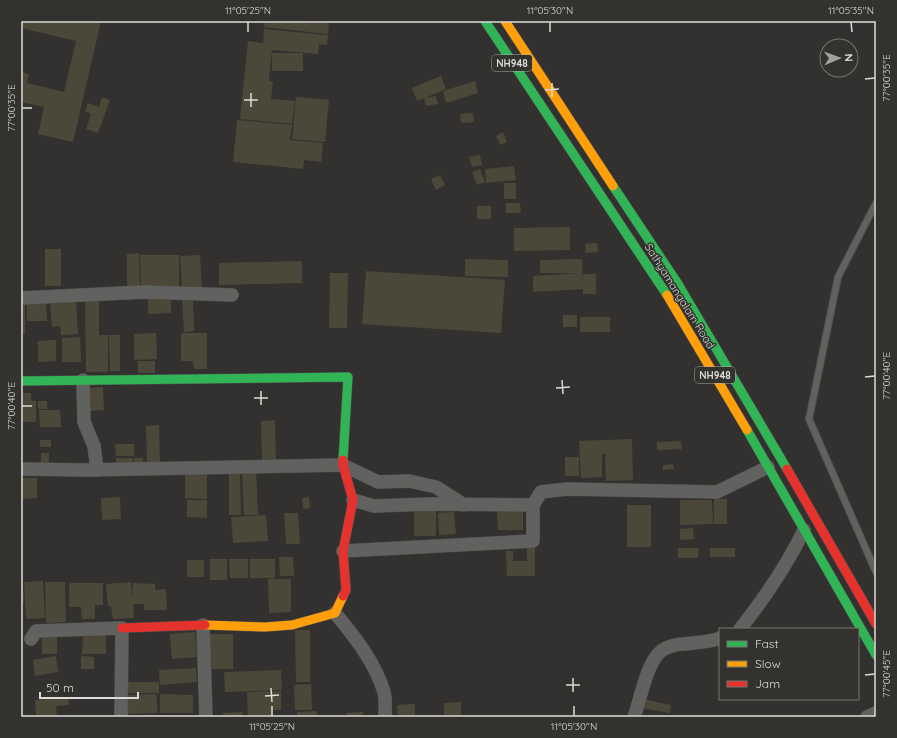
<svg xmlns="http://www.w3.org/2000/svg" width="897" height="738" viewBox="0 0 897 738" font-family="Quicksand,sans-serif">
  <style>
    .building { fill: #4b483a }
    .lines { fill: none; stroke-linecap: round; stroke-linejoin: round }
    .lane-casing { stroke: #51504e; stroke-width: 8 }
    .street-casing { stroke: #51504e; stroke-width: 14 }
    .fast-casing { stroke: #51504e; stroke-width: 10 }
    .slow-casing { stroke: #51504e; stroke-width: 10 }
    .jam-casing { stroke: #51504e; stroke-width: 10 }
    .lane { stroke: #61615f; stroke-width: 6 }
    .street { stroke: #61615f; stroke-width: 13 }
    .fast { stroke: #30b455; stroke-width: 9 }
    .slow { stroke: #ff9f0a; stroke-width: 9 }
    .jam { stroke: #e5322d; stroke-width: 9 }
    .ticks { fill: none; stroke: #dcdbd9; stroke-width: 1.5 }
    .labels { text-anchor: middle; stroke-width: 3; stroke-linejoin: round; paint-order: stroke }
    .shield { fill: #33322e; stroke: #a9a8a6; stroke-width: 1 }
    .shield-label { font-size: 10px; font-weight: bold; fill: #dcdbd9 }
    .street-label { font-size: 11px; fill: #dcdbd9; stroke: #33322e }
    .neatline { fill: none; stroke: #dcdbd9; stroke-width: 1.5 }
    .ticks-label { font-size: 10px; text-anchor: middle; fill: #dcdbd9 }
  </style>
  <rect width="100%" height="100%" fill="#32312f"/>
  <!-- building -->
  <path class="building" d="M21,21H101L73,142L38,134L44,107L21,102V72L29,74L27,83L64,92L76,41L21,28Z
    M265,21L329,23L328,34L264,27Z
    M264,29L328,35L327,45L319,44L318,54L272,50L269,81L273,82L271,99L295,101L292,124L240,119L248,41L263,43Z
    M272,53H303V71H272Z
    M441,76L446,89L417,101L412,88Z
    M475,81L478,93L446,103L443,91Z
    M436,96L438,104L426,106L424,98Z
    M102,97L110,100L98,133L86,129L91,114L85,111L88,103L99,107Z
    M296,97L329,100L325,142L292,139Z
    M473,113L474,122L461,123L460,114Z
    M237,120L292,125L290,140L323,143L321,162L304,160L303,169L233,162Z
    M503,132L507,142L500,145L496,136Z
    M480,155L482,165L472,167L469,157Z
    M514,166L516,180L486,183L485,169Z
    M480,169L485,182L477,185L472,172Z
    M440,175L445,185L436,190L431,179Z
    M504,183H516V199H504Z
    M506,203H520L521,213H506Z
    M477,206H491V219H477Z
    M570,227V250L514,251V228Z
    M597,243L598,252L586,253L585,244Z
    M45,249H61V286H45Z
    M139,253L140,286L127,287V254Z
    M140,255H179V287L141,288Z
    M200,255L202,287L182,288L180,256Z
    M465,259L508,260V277L465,276Z
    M582,259L583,289L533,292V276L578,273H540V260Z
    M302,261V283L219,285V263Z
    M366,271L505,280L501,333L362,324Z
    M330,273H348L347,328H329Z
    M583,274H596V294H583Z
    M148,297H171V313L148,314Z
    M193,298L194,331L184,332L182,299Z
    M85,299H99V335H108V372H86Z
    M27,301H46L47,321H27Z
    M76,301L78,334L61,335L60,326L52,327L50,303Z
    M21,302H25V334H21Z
    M563,315H577V327H563Z
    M580,317H610V332H580Z
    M156,333L157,359L134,360V334Z
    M181,333H207V369H194L193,361H181Z
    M109,335H120V371H110Z
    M80,337L81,362H62V338Z
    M56,340V361L38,362V341Z
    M138,361H155V373H138Z
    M103,387L104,410L88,411L86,388Z
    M21,393H31V401H36V422H21Z
    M38,401H47V409H38Z
    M39,410H60L61,427H40Z
    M275,420L276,461L262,462L261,421Z
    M159,425L160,464H147L146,426Z
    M632,439L633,480L606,481L605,454H602V477L581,478L579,441Z
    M40,440H51V447H40Z
    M681,441L682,449L657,450V442Z
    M115,444H134V456H116Z
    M41,453H49V467H41Z
    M565,457H579V476H565Z
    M116,458H133V466H116Z
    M134,458H143V466H134Z
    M673,464L674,469L663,470V465Z
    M256,470L258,515H244L242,471Z
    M207,473V499L185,498V474Z
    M229,473H240L241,515H229Z
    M21,478H37V498L21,499Z
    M120,497L121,519L102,520L101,498Z
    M309,497L310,508L303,509L302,498Z
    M714,499H727V524H714Z
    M187,500H207V518L187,517Z
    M680,500H712L713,524L680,525Z
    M627,505H651V547H627Z
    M414,510H436V536H414Z
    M523,510V530H498L497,511Z
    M454,512L456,534L439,535L438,513Z
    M284,513H298L300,544H286Z
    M266,515L268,541L233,543L231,517Z
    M693,528L694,539L680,540V529Z
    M527,548H535V576H507L506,551H513V561H527Z
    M678,548H699L698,558H678Z
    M710,548H735V557H710Z
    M279,557H293L294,576H280Z
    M210,559H227V580H210Z
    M229,559H248V578H230Z
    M250,559H275V578H250Z
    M187,560H204V577H187Z
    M268,579H291V612L269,613Z
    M43,581L45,618L26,619L24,582Z
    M21,582H23L24,603L21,604Z
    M45,582H65L66,622L46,623Z
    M131,582L132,598L133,583L155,584V590L166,589L167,610H144V604H133L134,618L113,619L111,606H108L106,584Z
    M69,583H103V605H95V619H82L81,607H69Z
    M295,630H310V682H296Z
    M195,632L197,657L172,659L170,634Z
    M83,634H106V654H82Z
    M210,634H233V669H210Z
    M42,636H57V654H42Z
    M56,656L58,672L35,676L33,660Z
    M81,656L94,657V669H81Z
    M196,668L197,682L160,685L159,670Z
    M281,670L282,690L225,692L224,672Z
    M125,682H159V693H124Z
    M311,684L312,710H295L294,685Z
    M281,691V710H272V717H248L247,692Z
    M156,694L158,713L128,714L127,695Z
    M160,694L193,695V713H160Z
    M68,697L69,705L56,706L57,716L36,717L35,700Z
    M643,699L671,705L670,713L641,708Z
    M461,702V717H444V703Z
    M415,704V717H398L397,705Z
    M317,711V717H297V712Z
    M242,712L243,717H223V713Z
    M363,712V717H347L346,713Z
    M144,715H171L172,717H144Z"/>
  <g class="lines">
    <!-- lane casing -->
    <g class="lane-casing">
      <path id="lane" d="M876,203L838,277L809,419L876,572"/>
    </g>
    <!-- street casing -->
    <g class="street-casing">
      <path id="street" d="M21,298L145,292L232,295
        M83,380L84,422L94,446L97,470
        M21,469L84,470L343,465L378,482L409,481L436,487L464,505
        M353,500L374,506L429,504L533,505
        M343,551L533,541V505L541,492L567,489L717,492L768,467
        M335,613C354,636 375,662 384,692C386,700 385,709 385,717
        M203,625L206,717
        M740,629C764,599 787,565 804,530
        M31,639L36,631L122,628L121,717
        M634,717C641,699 647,656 666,648C671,646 678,644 684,644C697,642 707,643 720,638
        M867,717L876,713"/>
    </g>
    <!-- fast casing -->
    <g class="fast-casing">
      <path id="fast" d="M485,21L667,295
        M613,186L678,284L787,469
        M21,381L348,377L343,460
        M747,430L876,655"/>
    </g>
    <!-- slow casing -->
    <g class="slow-casing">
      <path id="slow" d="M505,21L613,186
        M667,295L747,430
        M205,625L265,627L292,625L335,613L343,596"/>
    </g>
    <!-- jam casing -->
    <g class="jam-casing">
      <path id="jam" d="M787,469L876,624
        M343,596L346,590L343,551L353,500L343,465V460
        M122,628L205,625"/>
    </g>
    <!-- lane -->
    <use href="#lane" class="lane"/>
    <!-- street -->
    <use href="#street" class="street"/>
    <!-- fast -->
    <use href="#fast" class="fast"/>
    <!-- slow -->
    <use href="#slow" class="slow"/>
    <!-- jam -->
    <use href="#jam" class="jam"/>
  </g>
  <!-- ticks -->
  <path class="ticks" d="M248,22V32M550,22V32M851,22L852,32M865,79L875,78M552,83V97M545,90L559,89M251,93V107M244,100H258M22,108H32M865,377L875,376M562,380L563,394M556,388L570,387M261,391V405M254,398H268M22,406H32M865,675L875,674M573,678V692M566,685H580M271,688L272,702M265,696L279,695M272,706V716M574,706V716"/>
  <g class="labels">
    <!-- shield labels -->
    <g class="shield">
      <rect x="492" y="55" width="40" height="16" rx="3"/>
      <rect x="695" y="367" width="40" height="16" rx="3"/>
    </g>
    <g class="shield-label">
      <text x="512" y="67">NH948</text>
      <text x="715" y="379">NH948</text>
    </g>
    <!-- street labels -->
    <g class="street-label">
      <text transform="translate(680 296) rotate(58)" y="4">Sathyamangalam Road</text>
    </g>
  </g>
  <!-- border -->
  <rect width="897" height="738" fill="none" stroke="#33322e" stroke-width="44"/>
  <!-- legend -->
  <rect x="719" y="628" width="140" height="72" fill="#33322e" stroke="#777672"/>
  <rect x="727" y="641" width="20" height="6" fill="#30b455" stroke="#777672"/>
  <text x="755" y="648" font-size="12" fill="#dcdbd9">Fast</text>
  <rect x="727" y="661" width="20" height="6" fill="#ff9f0a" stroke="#777672"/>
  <text x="755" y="668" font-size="12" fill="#dcdbd9">Slow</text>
  <rect x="727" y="681" width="20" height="6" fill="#e5322d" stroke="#777672"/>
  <text x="755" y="688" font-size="12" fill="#dcdbd9">Jam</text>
  <!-- north arrow -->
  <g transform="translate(839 58) rotate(88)"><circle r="19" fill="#33322e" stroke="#777672"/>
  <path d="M0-3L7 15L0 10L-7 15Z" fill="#a0a09e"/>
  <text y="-6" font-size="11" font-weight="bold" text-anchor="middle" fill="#dcdbd9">N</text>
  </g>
  <!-- scale -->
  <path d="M40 692v6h98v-6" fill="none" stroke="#dcdbd9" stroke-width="2"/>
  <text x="46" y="692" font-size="12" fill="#dcdbd9" stroke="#33322e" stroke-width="3" paint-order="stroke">50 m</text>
  <rect x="22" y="22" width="853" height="694" class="neatline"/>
  <g class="ticks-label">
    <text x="248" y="14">11°05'25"N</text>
    <text x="550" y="14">11°05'30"N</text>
    <text x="851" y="14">11°05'35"N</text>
    <text transform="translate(886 78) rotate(-90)" y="4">77°00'35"E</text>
    <text transform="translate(11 108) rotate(-90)" y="4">77°00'35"E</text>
    <text transform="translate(886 376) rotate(-90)" y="4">77°00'40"E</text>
    <text transform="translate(11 406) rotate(-90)" y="4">77°00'40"E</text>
    <text transform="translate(886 674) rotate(-90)" y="4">77°00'45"E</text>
    <text x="272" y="730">11°05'25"N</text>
    <text x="574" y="730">11°05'30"N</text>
  </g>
</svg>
